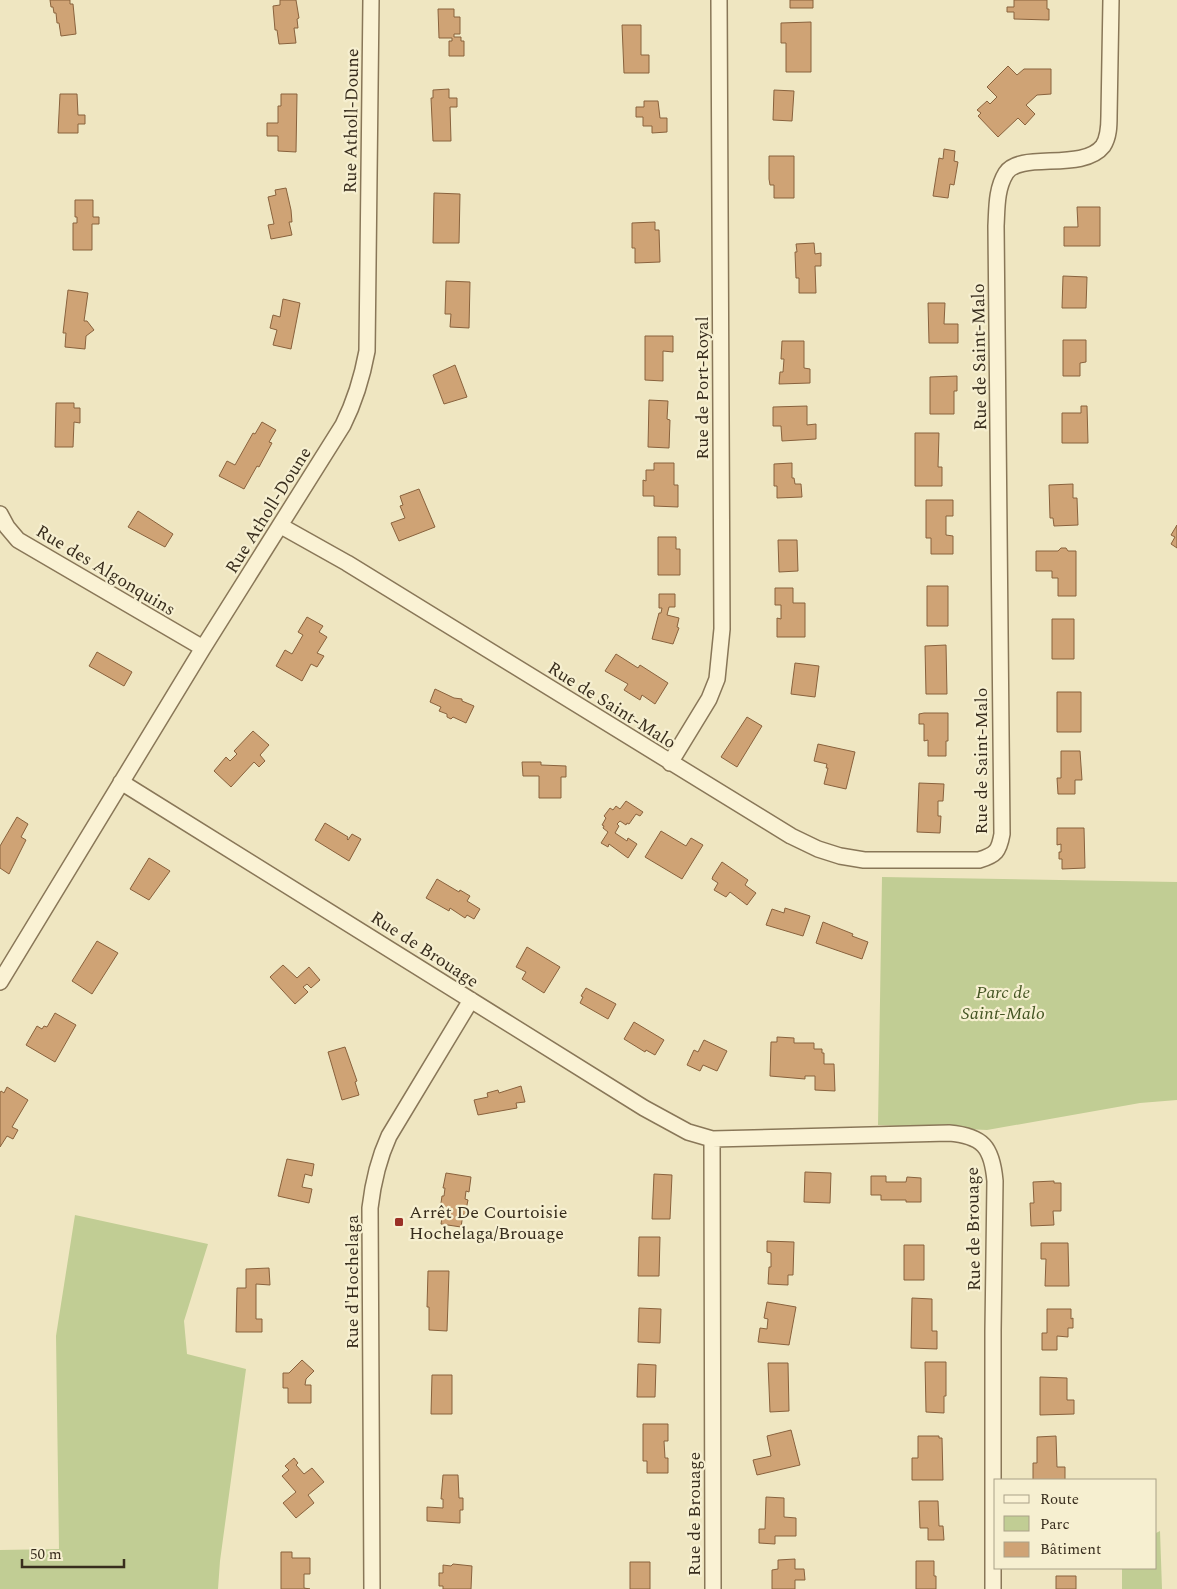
<svg xmlns="http://www.w3.org/2000/svg" width="1177" height="1589" viewBox="0 0 1177 1589" font-family="Spectral,serif">
  <style>
    .green { fill: #c1cd94 }
    .building { fill: #cfa375; stroke: #89623d }
    .lines { fill: none; stroke-linecap: round; stroke-linejoin: round }
    .minor-casing { stroke: #897758; stroke-width: 18 }
    .minor { stroke: #faf2d4; stroke-width: 15 }
    .poi-dot { fill: #9a3026; stroke: #f6efd0; stroke-width: 2 }
    .labels { text-anchor: middle; stroke-width: 4.5; stroke-linejoin: round; paint-order: stroke }
    .street-label { font-size: 18px; fill: #382d1d; stroke: #f6efd0 }
    .park-label { font-size: 18px; font-style: italic; fill: #445523; stroke: #f6efd0 }
    .poi-label { font-size: 18px; fill: #382d1d; stroke: #f6efd0; text-anchor: start }
  </style>
  <rect width="100%" height="100%" fill="#efe6c1"/>
  <!-- green -->
  <path class="green" d="M882,877L1177,882V1100L1140,1103L987,1130L878,1125Z
    M75,1215L208,1244L184,1321L187,1354L246,1369L220,1561L218,1589H0V1550L59,1549L56,1336Z
    M1160,1531L1162,1589H1122V1568H1156V1533Z"/>
  <!-- building -->
  <path class="building" d="M50,0H70V4H73L76,34L61,36L59,23H57L56,13H54L53,7H51Z
    M280,0H296L299,18L297,19L298,28H294L296,43L279,44L277,30H275L273,6L280,5Z
    M790,0H813V8H790Z
    M1014,0H1047V9H1049V20L1014,19V12H1007V7H1014Z
    M438,9H454V17H460V34H454V37H461V41H464V56H449V41H452V38H439Z
    M811,22V72H786V43H781V23Z
    M622,25H641V55H649V73H624Z
    M1008,66L1017,75L1024,69H1051V94L1037,95L1026,105L1035,114L1025,125L1018,118L998,137L978,116L981,113L977,110L987,101L990,104L997,97L987,87Z
    M449,89V98H457V107H450L451,141H433L431,98H433V90Z
    M774,90L794,91L792,121L773,120Z
    M60,94H77L78,115H85V124H78V133H58Z
    M281,94H297L296,152L278,151V136H267V123H278V106H281Z
    M644,101H658L660,118H667V132L652,133V126H643V117H636V107H644Z
    M944,149L955,151L954,161L958,162L954,185L950,184L948,198L933,196L939,158L943,159Z
    M769,156H794V198H774V185H770L769,179Z
    M286,188L291,210L292,222H289L292,235L271,239L268,225L274,224L268,197L276,195L275,190Z
    M434,193L460,194L459,243H433Z
    M75,200H93V217H99V224H92V250H73V223H77V217H75Z
    M1077,207H1100V246H1064V227H1078Z
    M655,222V230H659L660,262L635,263V248H632V223Z
    M814,243L815,254L821,253V266H815L816,293H799V278H796L795,252H797L796,244Z
    M1063,276L1087,277L1086,308H1062Z
    M446,281L470,282L469,328L450,327L451,314H445Z
    M68,290L88,293L84,321H87L94,330L86,336L85,349L65,347L66,333H63Z
    M283,299L300,303L291,349L273,345L277,330L270,328L273,315L280,317Z
    M928,303H945L944,324H958V343H929Z
    M645,336H673V352L663,351V381L645,380Z
    M1063,340H1086V362L1080,363V376H1063Z
    M782,341H804V368L810,369V383L779,384L780,372H783L784,359H781Z
    M455,365L467,397L444,404L433,375Z
    M957,376V391H954V414H930V377Z
    M649,400L668,401L667,419L670,420L669,448L648,447Z
    M56,403H74V408H80V423L74,422L73,447H55Z
    M807,406V425L816,424V439L782,441L781,426H773V407Z
    M1081,406H1087L1088,443H1062V413H1081Z
    M262,422L276,430L269,442L272,443L259,467L257,466L244,489L219,476L227,461L235,465L253,433L255,434Z
    M915,433H939L938,467H942V486H915Z
    M654,463H674V485H678V507L654,506V496H643V480L646,481V470H654Z
    M792,463V478H794L795,484H801L802,497L777,498V486H774V464Z
    M1073,484V498H1077L1078,525L1054,526L1053,518H1050L1049,485Z
    M419,489L435,527L399,541L391,523L405,518L400,506L403,505L400,496Z
    M926,500H953V516H946V535L953,536V554H931V538H926Z
    M138,511L173,534L165,547L128,527Z
    M1177,525V548L1171,544L1175,537L1171,535Z
    M658,537H676V549H680V575H658Z
    M778,540H797L798,571L779,572Z
    M1061,548H1066L1068,551H1076V596H1058V578H1052V571H1036V551H1058Z
    M927,586H948V626H927Z
    M775,588H793V603H805V637H777V618L781,619V605H775Z
    M659,594H675V607H669L667,615L679,618L677,627L679,628L673,644L652,639L659,613H661L662,608H659Z
    M307,617L323,626L319,632L327,637L317,653L324,656L317,667L311,664L302,681L276,666L285,650L292,654L303,635L298,632Z
    M1052,619H1074V659H1052Z
    M946,645L947,694H926L925,646Z
    M97,652L132,672L124,686L89,666Z
    M616,654L638,668L640,665L668,683L655,704L642,695L640,700L624,690L628,684L605,671Z
    M795,663L819,666L815,697L791,694Z
    M435,689L454,698L462,699V701L474,706L466,723L453,717L451,719L447,717V714L439,711L441,707L430,702Z
    M1057,692H1081V732H1057Z
    M924,713H948V741H946V756H928V740L924,741V724H919V714Z
    M747,717L762,726L737,767L721,757Z
    M253,731L269,745L260,755L265,761L259,767L254,762L231,787L214,771L226,757L230,761L237,754L234,751Z
    M818,744L855,752L846,789L824,784L828,768H826L827,764L814,761Z
    M1061,751H1080L1082,780H1075V794H1058L1057,778H1061Z
    M522,762H541V765L566,766V777H561V798H539V776H523Z
    M919,783L944,784L943,801H938V816H941L940,833L917,832Z
    M626,801L643,812L640,816L636,814L629,824L627,823L626,825L620,821L617,824L619,826L615,833L627,841L628,838L637,844L628,858L609,844L608,847L601,843L608,832L603,828L604,826L602,825L606,818L604,816L610,808L613,810L616,806L620,809Z
    M17,817L28,824L21,837L26,840L9,874L0,868V846Z
    M325,823L348,837L347,839L348,840L352,834L361,839L349,861L315,840Z
    M1057,828H1084L1085,868L1062,869V859H1059V852H1061V844L1057,845Z
    M661,831L686,846L691,838L703,845L682,879L645,857Z
    M149,858L170,871L149,900L130,889Z
    M722,862L748,880L745,885L756,893L747,905L730,892L726,897L714,890L718,883L712,879L713,876Z
    M437,879L459,892L460,890L470,896L467,901L480,909L474,919L467,915L465,918L450,908L449,911L426,898Z
    M785,908L810,916L803,936L766,925L772,909L784,913Z
    M823,922L853,934L852,936L868,942L862,959L816,943Z
    M97,941L118,953L92,994L72,981Z
    M527,947L560,967L544,993L522,979L526,972L516,967Z
    M283,965L297,978L309,967L320,980L311,988L307,984L303,987L308,992L295,1004L270,977Z
    M586,988L616,1004L608,1019L580,1003L583,997L581,996Z
    M55,1013L76,1025L55,1062L26,1045L37,1026L42,1029L44,1026L47,1027Z
    M634,1022L664,1040L655,1055L646,1050L645,1052L624,1039Z
    M777,1037L794,1038V1043H814V1049H822V1053H824V1064H834L835,1091L815,1090V1076H805V1079L770,1076L771,1042H777Z
    M704,1040L727,1051L717,1071L703,1065L700,1071L687,1065L694,1050L698,1052Z
    M345,1047L357,1081L355,1082L359,1095L342,1100L328,1052Z
    M521,1086L525,1102L516,1103L517,1108L478,1115L474,1100L488,1097L487,1093L498,1090L499,1093Z
    M7,1087L28,1100L12,1127L18,1130L13,1139L7,1136L0,1147V1093L1,1091L4,1093Z
    M287,1159L314,1164L312,1176L305,1174L302,1187L312,1189L309,1203L278,1196Z
    M805,1172L831,1173L830,1203L804,1202Z
    M446,1173L471,1177L469,1192L466,1191L465,1199L468,1200L465,1215L463,1214L461,1227L441,1224L443,1211L440,1210L442,1196H444L445,1188H443Z
    M654,1174L672,1175L670,1219H652Z
    M871,1176H886V1182H906L907,1177L921,1178V1202H906V1200H881V1195H871Z
    M1054,1181V1183H1061V1211H1053L1054,1225L1031,1226L1030,1203H1034L1033,1182Z
    M639,1237H660L659,1276H638Z
    M767,1241L794,1242L793,1275H788V1285L768,1284L769,1267H771V1253L767,1252Z
    M1041,1243H1068L1069,1286H1045L1046,1259H1041Z
    M904,1245H924V1280H904Z
    M269,1268L270,1285L256,1284V1319H262V1332H236L237,1288H246V1269Z
    M428,1271H449L447,1331L429,1330V1307H427Z
    M912,1298L932,1299V1331H937V1349L911,1348Z
    M767,1302L796,1307L789,1345L758,1342L760,1328L767,1329L768,1319L764,1318Z
    M639,1308L661,1309L660,1343L638,1342Z
    M1047,1309H1071V1319L1073,1318V1328H1068V1337L1057,1336V1350H1042V1333H1047Z
    M302,1360L314,1371L306,1379L305,1385H311V1403H288V1388H283V1373H289Z
    M925,1362H946V1396H944V1413L926,1412Z
    M768,1363H788L789,1411L770,1412Z
    M638,1364L656,1365L655,1397H637Z
    M432,1375H452V1414H431Z
    M1040,1377L1067,1378V1400H1074V1414L1040,1415Z
    M643,1424H668V1441H664L665,1458H668V1473H647V1461H643Z
    M791,1430L800,1465L757,1475L753,1460L771,1456L767,1436Z
    M918,1436H939V1438H942L943,1480H912V1458H918Z
    M1056,1436L1057,1467H1065V1480H1033V1463H1037V1437Z
    M294,1458L298,1463L296,1465L304,1474L312,1468L324,1482L308,1495L314,1503L296,1518L283,1503L296,1492L282,1476L289,1470L285,1466Z
    M443,1475H458L459,1498H463V1510H460V1523L427,1521V1507L443,1508V1499H441Z
    M766,1497L784,1498V1517L796,1518V1536H775V1544L759,1543V1529H765Z
    M919,1501H938L939,1526H943L944,1540H928V1528H920Z
    M281,1552H292V1558H310V1574H304V1588L310,1589H281Z
    M795,1559V1569H804L805,1580H795V1589H772V1570L778,1569V1560Z
    M916,1561H934V1576H936V1589H916Z
    M630,1562H650V1589H630Z
    M453,1564L472,1566L471,1589H443V1586H439V1573H443V1565L451,1566Z
    M1056,1576H1076V1589H1056Z"/>
  <g class="lines">
    <!-- minor casing -->
    <g class="minor-casing">
      <path id="minor" d="M0,514L7,527L18,540L203,648
        M281,526L347,563L791,836L818,849L840,856L864,860H979C996,855 999,851 1002,834L996,226C997,209 996,189 1006,173C1020,151 1083,172 1103,146C1109,137 1109,125 1109,116L1111,0
        M670,763L709,699L717,679L722,629L719,0
        M121,782L644,1108L688,1132L712,1139L949,1133C983,1136 992,1147 995,1181L993,1331V1589
        M0,982L203,648L343,425C355,401 362,378 367,351L371,0
        M712,1139L713,1589
        M372,1589L370,1208C373,1182 378,1160 389,1136L471,1000"/>
    </g>
    <!-- minor -->
    <use href="#minor" class="minor"/>
  </g>
  <!-- markers -->
  <rect class="poi-dot" x="394" y="1217" width="10" height="10" rx="2.5"/>
  <g class="labels">
    <!-- street labels -->
    <g class="street-label">
      <text transform="translate(351 121) rotate(-89)" y="6">Rue Atholl-Doune</text>
      <text transform="translate(979 357) rotate(-91)" y="6">Rue de Saint-Malo</text>
      <text transform="translate(702 388) rotate(-90)" y="6">Rue de Port-Royal</text>
      <text transform="translate(268 510) rotate(-58)" y="6">Rue Atholl-Doune</text>
      <text transform="translate(106 570) rotate(31)" y="6">Rue des Algonquins</text>
      <text transform="translate(612 705) rotate(32)" y="6">Rue de Saint-Malo</text>
      <text transform="translate(981 761) rotate(-90)" y="6">Rue de Saint-Malo</text>
      <text transform="translate(425 949) rotate(33)" y="6">Rue de Brouage</text>
      <text transform="translate(973 1229) rotate(-91)" y="6">Rue de Brouage</text>
      <text transform="translate(352 1282) rotate(-90)" y="6">Rue d'Hochelaga</text>
      <text transform="translate(694 1514) rotate(-90)" y="6">Rue de Brouage</text>
    </g>
    <!-- park labels -->
    <g class="park-label">
      <text x="1003" y="998">Parc de<tspan x="1003" dy="21">Saint-Malo</tspan></text>
    </g>
    <!-- poi labels -->
    <g class="poi-label">
      <text x="409" y="1218">Arrêt De Courtoisie<tspan x="409" dy="21">Hochelaga/Brouage</tspan></text>
    </g>
  </g>
  <!-- legend -->
  <rect x="994" y="1479" width="162" height="90" fill="#f6efd0" stroke="#aaa188"/>
  <rect x="1004" y="1495" width="25" height="8" fill="#faf2d4" stroke="#aaa188"/>
  <text x="1040" y="1504" font-size="15" fill="#382d1d">Route</text>
  <rect x="1004" y="1516" width="25" height="15" fill="#c1cd94" stroke="#aaa188"/>
  <text x="1040" y="1529" font-size="15" fill="#382d1d">Parc</text>
  <rect x="1004" y="1542" width="25" height="15" fill="#cfa375" stroke="#aaa188"/>
  <text x="1040" y="1554" font-size="15" fill="#382d1d">Bâtiment</text>
  <!-- scale -->
  <path d="M22 1559v8h102v-8" fill="none" stroke="#382d1d" stroke-width="2.5"/>
  <text x="30" y="1559" font-size="15" fill="#382d1d" stroke="#f6efd0" stroke-width="4" paint-order="stroke">50 m</text>
</svg>
